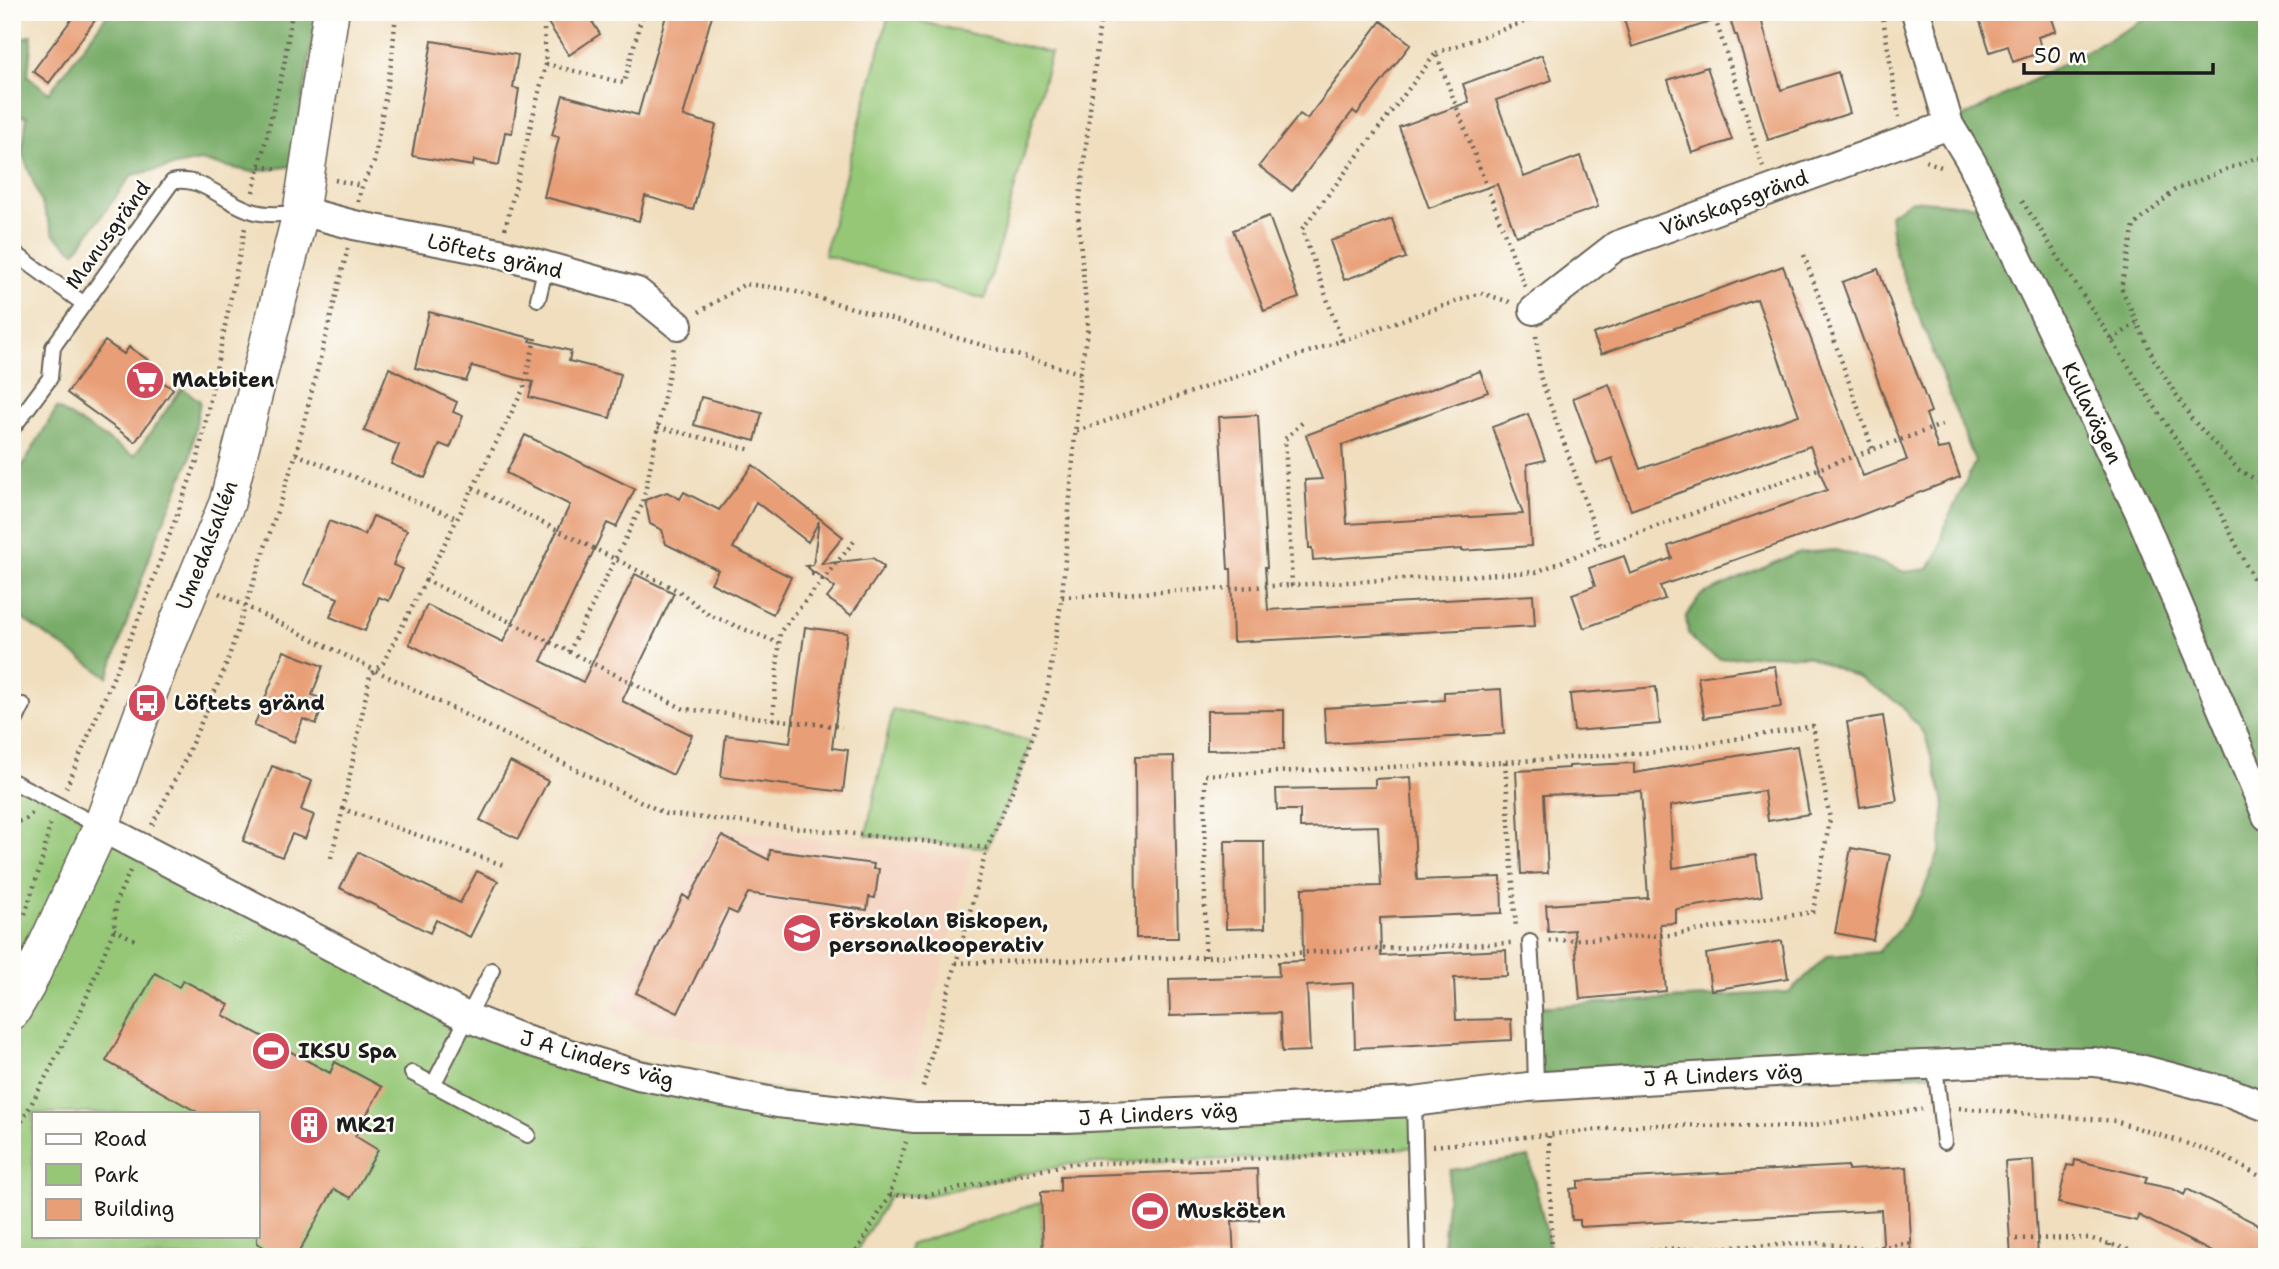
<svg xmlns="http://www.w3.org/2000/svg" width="2279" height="1269" viewBox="0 0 2279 1269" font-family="'Shantell Sans',sans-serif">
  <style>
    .built { fill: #f4d3c0 }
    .green { fill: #95c777; stroke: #58724a; stroke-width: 2; fill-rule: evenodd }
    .forest { fill: #78ac68; stroke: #4a6442; stroke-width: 2 }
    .building { fill: #e89e76 }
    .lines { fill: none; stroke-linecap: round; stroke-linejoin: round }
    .service-casing { stroke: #666055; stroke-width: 18 }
    .minor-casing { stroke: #666055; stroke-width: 32 }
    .tertiary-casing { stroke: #666055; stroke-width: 38 }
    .path { stroke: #666055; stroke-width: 4.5; stroke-dasharray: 2 5; stroke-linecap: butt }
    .service { stroke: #fff; stroke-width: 14 }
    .minor { stroke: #fff; stroke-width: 28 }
    .tertiary { stroke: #fff; stroke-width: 35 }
    .labels { text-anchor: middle; stroke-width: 5; stroke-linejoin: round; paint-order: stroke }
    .street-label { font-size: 21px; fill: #1c1c1c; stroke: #fdfcf7 }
    .poi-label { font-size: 21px; font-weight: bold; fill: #1c1c1c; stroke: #fdfcf7; text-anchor: start }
  </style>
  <rect width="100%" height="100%" fill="#fdfcf7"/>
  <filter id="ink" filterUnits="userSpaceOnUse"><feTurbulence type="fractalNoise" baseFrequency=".0143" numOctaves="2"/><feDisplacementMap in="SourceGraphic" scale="14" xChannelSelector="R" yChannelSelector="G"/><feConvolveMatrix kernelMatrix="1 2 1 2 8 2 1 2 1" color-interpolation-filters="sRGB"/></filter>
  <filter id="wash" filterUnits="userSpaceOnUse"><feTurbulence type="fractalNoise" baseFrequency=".00686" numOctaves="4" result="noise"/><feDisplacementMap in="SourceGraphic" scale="28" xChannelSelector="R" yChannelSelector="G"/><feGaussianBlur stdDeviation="1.57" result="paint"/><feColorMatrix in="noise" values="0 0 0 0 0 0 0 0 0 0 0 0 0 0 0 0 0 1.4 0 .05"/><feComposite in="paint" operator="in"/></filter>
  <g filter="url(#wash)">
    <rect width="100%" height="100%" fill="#f0debe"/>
    <!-- built -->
    <path class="built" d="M712,827L972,857L912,1076L641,1030L610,1010Z"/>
    <!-- green -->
    <path class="green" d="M889,14L1051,53L985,299L824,255Z
      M893,709L1031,741L1023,766L987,848L866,835Z
      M12,781L525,1040L915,1118L1414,1102V1147L1300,1157L1069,1164L925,1196L890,1195L853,1257H12ZM33,1113H257V1236H33Z
      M1041,1202L1043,1257H909V1245Z"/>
    <!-- forest -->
    <path class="forest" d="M109,12H317L292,166L252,172L200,161L132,175L75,252L54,235L22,153L27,116L12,117V42L32,35L28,76L49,93Z
      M2159,12H2267V1107L2136,1068L1536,1087L1534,1007L1790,992L1827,956L1878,952L1899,929L1922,894L1940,850L1945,805L1925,735L1899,703L1861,679L1808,656L1759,655L1720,659L1700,648L1688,633L1686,617L1701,595L1797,553L1836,550L1873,560L1905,572L1928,569L1940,549L1945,525L1975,462L1894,250L1890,214L1912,200L1990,207L1949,125Z
      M182,388L200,401L190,460L154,544L108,677L12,612V483L57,408L134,456Z
      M1529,1157L1552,1257H1442L1450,1170Z"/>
    <g id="blocks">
      <!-- building -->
      <path class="building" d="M77,12H101L49,83L33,71Z
        M564,12H586L600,34L569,55L548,23Z
        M667,12H713L683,116L716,125L693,210L645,196L639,221L544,197L559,137L552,135L563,95L638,115Z
        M1622,12H1759L1781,90L1838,72L1850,113L1768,140L1737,35H1735L1729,16L1632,47Z
        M1977,12H2050L2056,31L2038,37L2042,52L2013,62L2008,46L1990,52Z
        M1381,21L1411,44L1357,114L1353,111L1292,191L1259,166L1300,114L1307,119Z
        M432,41L518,55L513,88L519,89L512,133L505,132L499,165L474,160L473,166L412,156Z
        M1542,55L1552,80L1496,100L1524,177L1580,156L1598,207L1516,236L1497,184L1429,208L1399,127L1469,102L1463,84Z
        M1707,67L1732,140L1692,153L1668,80Z
        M1269,216L1299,298L1264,311L1233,230Z
        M1392,219L1406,258L1344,280L1330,241Z
        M1783,266L1863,476L1907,460L1842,282L1878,269L1931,412L1926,414L1938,449L1949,447L1960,477L1856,517L1660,586L1665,599L1584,628L1572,594L1595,586L1589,568L1624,556L1630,574L1672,558L1668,546L1827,490L1810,446L1631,510L1612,458L1597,464L1573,398L1609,384L1640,469L1799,415L1757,299L1601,354L1593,334Z
        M429,312L531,338L530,341L571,351L569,361L621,374L610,418L529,397L533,382L472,366L466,381L415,368Z
        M105,341L124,354L129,347L151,362L145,370L173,389L135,442L67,393Z
        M389,368L457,402L453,412L463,416L450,448L440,444L425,478L391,464L399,445L364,431Z
        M1480,371L1488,392L1342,445L1347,524L1523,514L1492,427L1528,414L1545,460L1527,464L1531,546L1462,551V549L1313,560L1312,548H1309L1305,480L1322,479L1306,435Z
        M701,397L762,413L755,441L694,425Z
        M1258,415L1267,567H1265L1268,610L1533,595L1535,626L1233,642L1231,569H1228L1219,417Z
        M525,435L635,489L616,527L607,523L541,661L583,682L635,574L674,593L622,701L692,735L673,775L409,644L427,605L503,642L570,505L506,473Z
        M753,465L843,537L821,564L873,558L884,567L851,615L827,598L835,588L814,572L812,576V571L806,566L813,565L819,521L808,542L756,502L733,548L791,577L773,614L711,583L718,570L666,544L662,530L650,524L645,500L667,492L680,499L684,492L719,510Z
        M373,516L407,530L393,565L403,569L389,601L379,597L365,631L330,617L338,598L304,584L329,521L365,535Z
        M805,627L847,633L832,748L848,750L843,792L721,777L726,735L790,743Z
        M284,651L323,666L312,695L325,700L316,724L303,719L294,742L254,726Z
        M1775,666L1781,707L1704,718L1698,677Z
        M1656,687L1660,724L1574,731L1570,694Z
        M1501,689L1504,734L1326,744L1324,708L1444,700V692Z
        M1284,710V749L1207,750V711Z
        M1883,716L1897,801L1860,807L1847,722Z
        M1797,746L1809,814L1768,821L1764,791L1670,806L1673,868L1756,855L1762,896L1676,909V923L1660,924L1666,991L1580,999L1574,930L1548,932L1546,905L1648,898L1641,791L1544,795L1548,873L1521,874L1516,771L1569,768V766L1634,763V773Z
        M1174,756L1178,938H1136L1135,757Z
        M510,762L548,781L518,839L480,820Z
        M272,766L312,781L301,810L314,815L305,839L292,834L282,857L243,841Z
        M1411,777L1417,880L1501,877L1502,913L1380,918L1381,956L1506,950L1507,976L1454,978L1456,1020L1511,1019L1512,1040L1355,1048L1353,983L1307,986L1310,1051L1282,1052L1280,1013L1170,1016L1169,979L1279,976L1278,962L1303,961L1302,888L1381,886L1378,826L1300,828V810H1277L1276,789L1375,787V779Z
        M722,836L769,860L770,850L874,864L873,869H879L875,898L869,897L867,910L748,893L737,914L728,910L678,1013L636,993L683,895L689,899Z
        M1225,841H1264L1265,928L1226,929Z
        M1851,848L1890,855L1873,940L1835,933Z
        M358,852L460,903L477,871L498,881L470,937L436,920L430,933L340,888Z
        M1782,941L1788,978L1711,990L1706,954Z
        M155,973L179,987L183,980L229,1005L223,1015L330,1073L335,1062L382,1087L355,1136L378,1150L351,1198L334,1189L296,1257H281L257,1243V1113H199L106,1061Z
        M2033,1160L2038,1257H2011L2005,1162Z
        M2075,1160L2147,1177L2145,1183L2173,1189L2184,1195L2187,1189L2267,1229V1257H2222L2138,1215L2137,1221L2058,1203L2067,1165L2074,1166Z
        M1848,1166V1170L1907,1167L1912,1257H1884L1881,1210L1580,1227V1220H1572L1570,1189L1578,1188V1181Z
        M1257,1169L1259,1220L1232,1221L1234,1257H1043L1041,1192L1060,1191V1176Z"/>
    </g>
  </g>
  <g filter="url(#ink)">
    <use href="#blocks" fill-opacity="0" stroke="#666055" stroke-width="2"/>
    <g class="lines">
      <!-- service casing -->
      <g class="service-casing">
        <path id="service" d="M12,251L84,304
          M538,299L546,266
          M12,429L50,378L53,347L172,182C201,175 222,201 249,210C265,216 282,215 298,212
          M12,728L23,705
          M12,781L101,827
          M1530,942L1534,1007L1536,1087
          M1935,1066L1944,1142
          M412,1073L528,1135
          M433,1085L492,970
          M1414,1102L1418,1257"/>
      </g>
      <!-- minor casing -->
      <g class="minor-casing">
        <path id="minor" d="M1916,12L1949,125L1972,163L2139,511L2267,816
          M301,211L354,225L499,253L637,292L678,325
          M1534,310L1616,246L1949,125
          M101,827L467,1017L525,1040L638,1075L778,1103L915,1118H1066L1414,1102L1528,1087L1825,1069L2022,1061L2094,1062L2136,1068L2231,1093L2267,1107"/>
      </g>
      <!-- tertiary casing -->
      <g class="tertiary-casing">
        <path id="tertiary" d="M12,1012L27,986L101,827L160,664L227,503L301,211L331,12"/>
      </g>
      <!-- path -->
      <path class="path" d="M737,12L747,15
        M1713,12L1763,168
        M1882,12L1899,117
        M1101,20L1107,12
        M1436,53L1552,12
        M546,64L624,83L643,12
        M2267,158H2255L2175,190L2134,226L2121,288L2154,359L2191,418L2239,470L2267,486
        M1926,161L1944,168
        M260,166L279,169
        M335,180L362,186
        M253,192L284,65L292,12
        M2022,201L2210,492L2267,607
        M358,202L362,186L374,162L392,58L396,12
        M505,229L546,64L543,12
        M1804,255L1873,450
        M699,312L745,284L786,289L1080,373L1062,597L1047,692L1023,766L987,848L922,1090
        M1536,336L1540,376L1601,546L1942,425
        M535,338L524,388L426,580L684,709L842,727
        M2112,340L2136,323
        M1342,341L1302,229L1436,53L1525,287
        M1080,373L1088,327L1078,216L1101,12
        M1302,423L1285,439L1292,585L1536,572L1601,546
        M658,427L752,450
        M1077,431L1481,293L1510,302
        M296,454L457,518
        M473,488L679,591L709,615L779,643
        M219,593L666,814L987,848
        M1062,597L1292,585
        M569,652L643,503L674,347
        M773,720L780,632L856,539
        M1505,762L1516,929
        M66,788L140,615L198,458L245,228
        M343,809L370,675L383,663L426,580
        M12,824L26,819L33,812
        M152,825L182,766L225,668L296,454L348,248
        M331,858L343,809L506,866
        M25,914L41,864L51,821
        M114,929L135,940
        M1205,957V775L1505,762L1657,752L1813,726L1830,819L1813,912L1671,935L1548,941
        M956,963L1205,957L1511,943
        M1959,1108L2115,1121L2217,1153L2267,1180
        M1549,1136L1552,1257
        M12,1140L80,1013L114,929L116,901L130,871
        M1433,1146L1647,1125L1800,1127L1922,1109
        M890,1195L925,1196L1069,1164L1300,1157L1396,1149
        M2009,1239L2089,1238L2154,1257
        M2110,1244L2111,1257
        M743,1251L754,1257
        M1552,1255L1818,1243L1868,1249L1913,1243
        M853,1257L890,1195L906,1142"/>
      <!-- service -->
      <use href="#service" class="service"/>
      <!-- minor -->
      <use href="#minor" class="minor"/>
      <!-- tertiary -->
      <use href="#tertiary" class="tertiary"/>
    </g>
  </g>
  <!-- icons -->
  <defs>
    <g id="supermarket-disc" transform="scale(2.0125)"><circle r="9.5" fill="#d1495b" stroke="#fdfcf7"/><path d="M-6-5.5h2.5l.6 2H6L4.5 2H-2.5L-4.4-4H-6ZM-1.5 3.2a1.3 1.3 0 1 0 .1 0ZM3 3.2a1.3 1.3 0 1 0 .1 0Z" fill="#fff"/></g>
    <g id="bus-disc" transform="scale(2.0125)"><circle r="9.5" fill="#d1495b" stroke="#fdfcf7"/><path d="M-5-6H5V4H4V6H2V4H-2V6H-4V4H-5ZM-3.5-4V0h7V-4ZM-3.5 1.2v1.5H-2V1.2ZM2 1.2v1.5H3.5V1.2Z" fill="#fff"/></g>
    <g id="school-disc" transform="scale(2.0125)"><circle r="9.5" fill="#d1495b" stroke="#fdfcf7"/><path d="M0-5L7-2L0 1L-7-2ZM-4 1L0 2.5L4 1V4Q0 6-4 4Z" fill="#fff"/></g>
    <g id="stadium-disc" transform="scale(2.0125)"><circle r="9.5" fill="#d1495b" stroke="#fdfcf7"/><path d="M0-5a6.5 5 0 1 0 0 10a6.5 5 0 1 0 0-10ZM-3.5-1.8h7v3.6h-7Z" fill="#fff"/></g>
    <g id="building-disc" transform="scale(2.0125)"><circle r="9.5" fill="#d1495b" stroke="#fdfcf7"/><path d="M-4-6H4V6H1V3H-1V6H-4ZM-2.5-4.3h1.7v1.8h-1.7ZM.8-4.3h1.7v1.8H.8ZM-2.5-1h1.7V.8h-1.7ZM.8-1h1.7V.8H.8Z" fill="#fff"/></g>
  </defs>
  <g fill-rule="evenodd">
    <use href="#supermarket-disc" x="145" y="380"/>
    <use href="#bus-disc" x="147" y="703"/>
    <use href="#school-disc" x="802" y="933"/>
    <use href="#stadium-disc" x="271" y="1051"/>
    <use href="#building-disc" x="309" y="1125"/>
    <use href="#stadium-disc" x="1150" y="1211"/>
  </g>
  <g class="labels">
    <!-- street labels -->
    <g class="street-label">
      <text transform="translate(1734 203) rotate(-20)" y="7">Vänskapsgränd</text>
      <text transform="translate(108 235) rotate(-54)" y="7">Manusgränd</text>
      <text transform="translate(495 256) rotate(13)" y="7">Löftets gränd</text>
      <text transform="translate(2092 413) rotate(64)" y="7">Kullavägen</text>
      <text transform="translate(207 545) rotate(-69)" y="7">Umedalsallén</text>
      <text transform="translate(597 1059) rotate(16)" y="7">J A Linders väg</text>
      <text transform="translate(1723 1075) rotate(-3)" y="7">J A Linders väg</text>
      <text transform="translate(1158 1114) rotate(-3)" y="7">J A Linders väg</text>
    </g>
    <!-- poi labels -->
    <g class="poi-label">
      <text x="172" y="387">Matbiten</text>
      <text x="174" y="710">Löftets gränd</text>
      <text x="829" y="928">Förskolan Biskopen,<tspan x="829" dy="24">personalkooperativ</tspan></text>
      <text x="298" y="1058">IKSU Spa</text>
      <text x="336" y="1132">MK21</text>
      <text x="1177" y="1218">Musköten</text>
    </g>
  </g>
  <!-- margin -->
  <rect width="2279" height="1269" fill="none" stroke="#fdfcf7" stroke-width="42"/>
  <!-- legend -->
  <rect x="32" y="1112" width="228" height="126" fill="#fdfcf7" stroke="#a3a29f" stroke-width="2"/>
  <rect x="46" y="1134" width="35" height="10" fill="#ffffff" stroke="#a3a29f" stroke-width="2"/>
  <text x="94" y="1146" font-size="21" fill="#1c1c1c">Road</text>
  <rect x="46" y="1164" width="35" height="21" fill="#95c777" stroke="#a3a29f" stroke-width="2"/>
  <text x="94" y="1182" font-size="21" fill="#1c1c1c">Park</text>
  <rect x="46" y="1199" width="35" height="21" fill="#e89e76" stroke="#a3a29f" stroke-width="2"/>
  <text x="94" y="1216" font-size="21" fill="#1c1c1c">Building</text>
  <!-- scale -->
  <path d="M2024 63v10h189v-10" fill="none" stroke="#1c1c1c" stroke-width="3.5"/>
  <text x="2034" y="63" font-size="21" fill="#1c1c1c" stroke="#fdfcf7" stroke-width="5" paint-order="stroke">50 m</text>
</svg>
